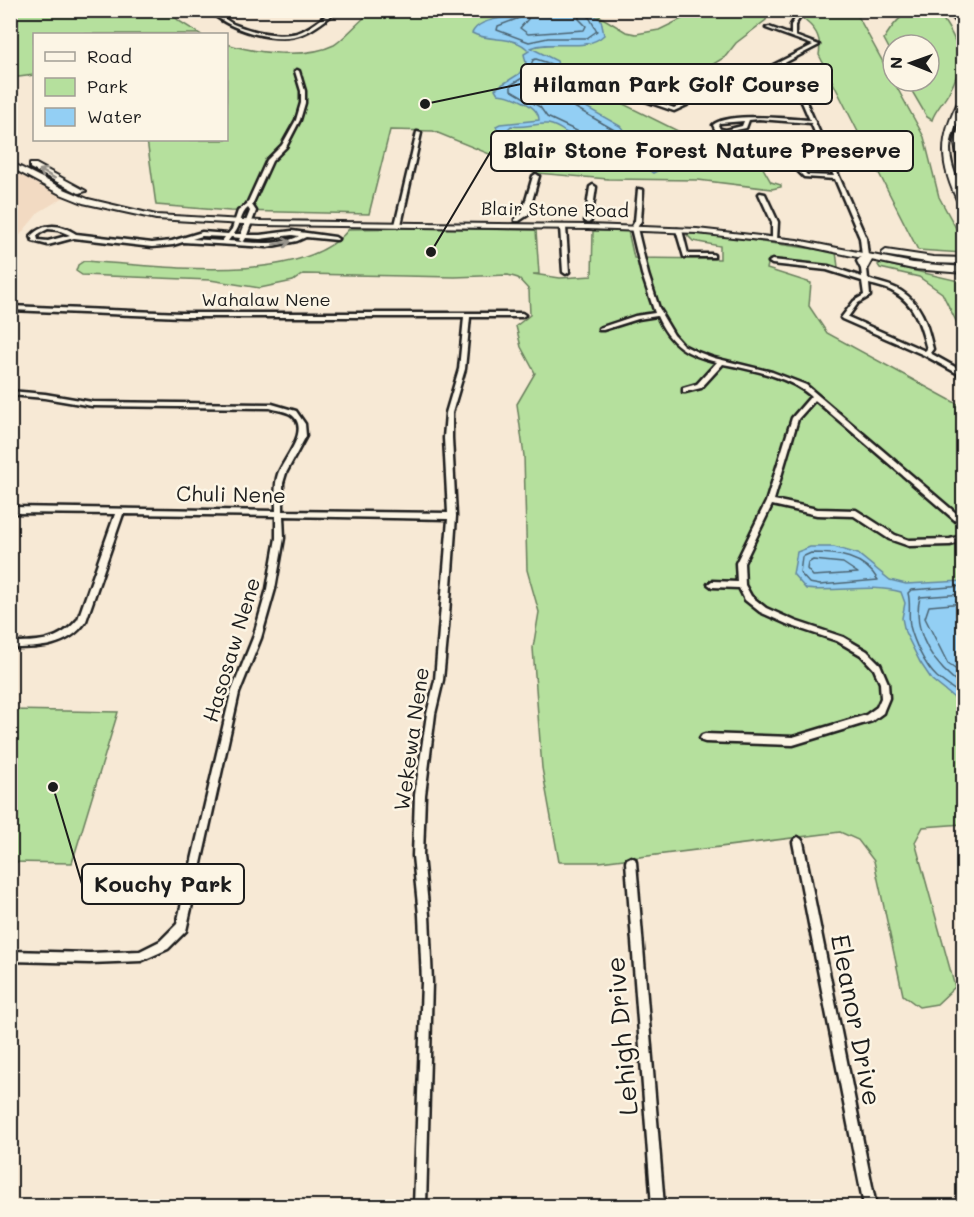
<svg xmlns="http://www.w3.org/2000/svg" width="974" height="1217" viewBox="0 0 974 1217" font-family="Mali,sans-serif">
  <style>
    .built { fill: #f2dac2 }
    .green { fill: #b5e09d; stroke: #687e5c; stroke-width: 1.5 }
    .water { fill: #93cff4; stroke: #63879e; stroke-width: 1.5 }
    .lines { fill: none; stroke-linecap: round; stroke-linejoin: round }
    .shore { stroke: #4c6472; stroke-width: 1.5 }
    .street-casing { stroke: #1c1c1c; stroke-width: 5 }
    .secondary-casing { stroke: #1c1c1c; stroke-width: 4 }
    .street { fill: #fcf5e5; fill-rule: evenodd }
    .secondary { fill: #fcf5e5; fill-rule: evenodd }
    .oneway { stroke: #97938b }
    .labels { text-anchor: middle; stroke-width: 5; stroke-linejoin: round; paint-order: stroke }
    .far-street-label { font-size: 18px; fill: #1c1c1c; stroke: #fcf5e5 }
    .street-label { font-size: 21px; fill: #1c1c1c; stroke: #fcf5e5 }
    .near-street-label { font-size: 26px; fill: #1c1c1c; stroke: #fcf5e5 }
    .leader { fill: none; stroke: #1c1c1c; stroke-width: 2 }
    .callout-dot { fill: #1c1c1c; stroke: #fcf5e5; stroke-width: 2 }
    .callout { fill: #fcf5e5; stroke: #1c1c1c; stroke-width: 2 }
    .callout-label { font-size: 22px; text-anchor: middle; font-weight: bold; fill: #1c1c1c }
  </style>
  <rect width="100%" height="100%" fill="#f7e9d5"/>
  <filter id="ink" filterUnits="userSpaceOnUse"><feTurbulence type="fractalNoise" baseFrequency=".0167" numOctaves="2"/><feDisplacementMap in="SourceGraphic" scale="12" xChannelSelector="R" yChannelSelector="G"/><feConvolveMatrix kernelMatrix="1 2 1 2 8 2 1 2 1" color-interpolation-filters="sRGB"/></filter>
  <g filter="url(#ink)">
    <!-- built -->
    <path class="built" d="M11,170L46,189L66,196L39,212L11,246Z"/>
    <!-- green -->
    <path class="green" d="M937,10C957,40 969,59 949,92C944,102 935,110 932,120L927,117L906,81H929V45H893V56L884,39C900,13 906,10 937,10Z
      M10,11H169L179,21L200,34H34V75L11,78Z
      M372,11H591L626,32L636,34L659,30L698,11H768L766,20L736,43L725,57L707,68L607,82L599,89L601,93L706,145L749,150L756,156L771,182L781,185V187L772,189L698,180L608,179L536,173L433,131L390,130L369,214L230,211L156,205L147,140H226L227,44C255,53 306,59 334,45C343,40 361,19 372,11Z
      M799,11H855L924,137L939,197L963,241V253L918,250L819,55C822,37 815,27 800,17Z
      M415,228L536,230L539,274H533L560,278L592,276L593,231H628L634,258L720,259V246L693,241L687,235L690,232L836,252L838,267L769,259L767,269L811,283L809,306L827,333L963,407V824L923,827L915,842L955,987L937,1004L919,1007L903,995L874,861L858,840L840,832L600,862H559L542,768L533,648L539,612L527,570L524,456L517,404L535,373L521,347L516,326L530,315L529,290L518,278L508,275L455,277L303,274L293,281L260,288L210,280L82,275L76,271L78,265L84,261C152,265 303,288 349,229Z
      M881,263L963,282V335L942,293L919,277L880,268L878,265Z
      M11,710L118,712L72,863L11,862Z"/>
    <!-- water -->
    <path class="water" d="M517,11H588L601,20L604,35C585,53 553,39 531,48L557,61L560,74L548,78L546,81L547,85L620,126L627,134L624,147L652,159L650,161L657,171L653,173L649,170L647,161C600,164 601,149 565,132C561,129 554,125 548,124C536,123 524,128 511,126L507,130L498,131L496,126L500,124L539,120C539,105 511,95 498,94L495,89L519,74L526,63L524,54L529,51C515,34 490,43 472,33C481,16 504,22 517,11Z
      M810,547H834L858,554L890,580L906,584L963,581V705L932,680L920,662L905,632L902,618L905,603L901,592C870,583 838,593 806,589L793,574L797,552Z"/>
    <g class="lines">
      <!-- shore -->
      <path class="shore" d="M522,10L519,18L498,26L497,30L529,42L548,38H587L597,31L585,10
        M530,10L528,19L520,28L528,34L584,30L586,26L579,19L578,10
        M536,59L551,64L553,67L540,78L543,89L616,131L620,136L619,153L602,149L579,132L547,117L540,107L511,90V85L527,75L533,60Z
        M811,553C837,553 864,556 878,580L820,585L809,583L800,573L802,557Z
        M813,560L843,563L858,573L813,576L807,569L808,563Z
        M964,586L911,590L908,593C911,604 908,615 910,626C914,642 925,666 937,677C945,684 955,690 964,697
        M964,594L920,597C911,634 935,667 964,687
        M964,603L929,606L925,618L948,664L964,675"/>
      <!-- street casing -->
      <g class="street-casing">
        <path id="street" d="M209,10C217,11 225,20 233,24C250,31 279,38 297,33C310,29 322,18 333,10H338C327,19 315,29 302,34C277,44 228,30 209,10Z
          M794,10H798L801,16L795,25V36L819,45L771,70L788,76L800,88L866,238L868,256L872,260L867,269L868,279C878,283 892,285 901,291C923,305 927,325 933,349L930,353L964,372V377L924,355L842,319L841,318L854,301L864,295L862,281L827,270L772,264L769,262L772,260L828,266L862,277L861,269L857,261L862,256L860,238L835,179L804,177L787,160L790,158H826L811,123L759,119L749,120L746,128L726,132L716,131L713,125C727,112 789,119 810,120C797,92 798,83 768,71L737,87L684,95L687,105L674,111L645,101L636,91L638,90L672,86L682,92L734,85L813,45L766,28L769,27L791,35V25L797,16ZM671,88L679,95L682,104L674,108L649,99L642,92ZM744,121L742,126L726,130L720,129L718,125L720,123ZM794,161H827L834,176L807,175ZM869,284C877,286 888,288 895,293C916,305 921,327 927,349L925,351L848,317L858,303L870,296Z
          M297,70L299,71L305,91V103L300,120L286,147L272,161L252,205L256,211L247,235H260L292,231L335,237L338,239L337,240L306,237L297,241L267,247L183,242L173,245L152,247L74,238L48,245L33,241L31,236C44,222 61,224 76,234L152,243L172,241L202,232L228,234L232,229L238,211L247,204L267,160L282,145L296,120L301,103V91L295,71ZM248,208L250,211L241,234H234C241,226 240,214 248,208ZM48,229L58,230L70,235L48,241L38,240L37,236L40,233ZM292,235L299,236C278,247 251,242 228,241L231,237L240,238L239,240L242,242L244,241L246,238L260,239ZM202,236L225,237L222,241L192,239Z
          M417,132L421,133L401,225L398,227L395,225Z
          M536,174L539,176L528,215L519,221H515V219L522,214L533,176Z
          M593,185L596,187L591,221L588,223L585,221L590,187Z
          M638,189L643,190L641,221L637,228L648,274L659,308L663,314L662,315L674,335L683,345L695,351L714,358L772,372L806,385L964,520V528L815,400L798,419L774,500L817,509L856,510L895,535L909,540L950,539L958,537L964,533V541L950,545L909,546L889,539L854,516L817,515L772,505L744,563L745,585L751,596L766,608L795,621L843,637L867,651L880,664L888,683L889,698L884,710L883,713L872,721L793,745L705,742L702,741L700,738L702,735L705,734L793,737L866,715L877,707L881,698L880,683L874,669L861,655L837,641L789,625L760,612L745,600L739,588L712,587L708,584L712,581L737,582L736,563L766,502L792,418L811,396C787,376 753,370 723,364L701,388L685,392H683V388L697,384L717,362C687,355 670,345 657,316L638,319L603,330H599V328L635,316L655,313L642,274L631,228L635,221Z
          M760,193L765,194L778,222L777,240L772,239V222L759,194Z
          M563,225L566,227L569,272L566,274L563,272L560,227Z
          M677,229L682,230L688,254H712L714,255V257H684L676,230Z
          M10,306L182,313H522L525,315L522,317H470L465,369L452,413V438L456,516L448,628L443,680L435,714L425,795L423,856L429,915L432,982L426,1206H414L422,982L419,915L413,856L415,795L427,714L435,680L448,519L283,516L284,538L275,589L261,638L239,693L186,931L168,949L141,961L90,963L10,961V951L90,953L140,951L160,941L177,924L231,693L253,638L267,589L276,538V516L123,514L86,621C69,647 39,648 10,648V642C38,642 59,642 78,619L115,514L10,513V507L276,511C276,499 274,485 278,474C284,458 311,430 292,415C287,411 276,410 270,408L92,406L45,398L10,395V391L45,394L92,402L272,404L296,411L305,424L306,436L286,473L283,483V511L448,513L444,438L446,413L459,369L464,317H182L10,310Z
          M798,837L801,839L803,842L876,1206H864L793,842L795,839Z
          M631,857L635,859L636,862L664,1206H652L626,862L627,859Z"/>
      </g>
      <!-- secondary casing -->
      <g class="secondary-casing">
        <path id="secondary" d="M947,10H953L964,25V32Z
          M957,10H964V17Z
          M964,95C964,114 951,130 950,149C950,171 964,188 964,208L960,206C939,164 938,139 961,97Z
          M964,121V178L960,176L955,143L960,123Z
          M10,162L64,189L88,199L156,215L261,221L588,225L697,229L797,240L913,263L964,267V273L913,269L797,244L697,233L588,229L261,225L156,219L83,203L58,193L10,167Z
          M30,164H36L86,191L79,193L30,168Z
          M886,250L933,257L964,258V264L933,263L883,255L882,253Z"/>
      </g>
      <!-- street -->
      <use href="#street" class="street"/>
      <!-- secondary -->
      <use href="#secondary" class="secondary"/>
    </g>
    <!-- one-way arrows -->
    <defs><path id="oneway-shaft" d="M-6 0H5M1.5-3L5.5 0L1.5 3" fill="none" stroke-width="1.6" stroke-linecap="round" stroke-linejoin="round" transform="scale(1.5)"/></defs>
    <g class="oneway">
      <use href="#oneway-shaft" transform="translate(47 174) rotate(-151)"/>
      <use href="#oneway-shaft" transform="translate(282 243) rotate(-10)"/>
    </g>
  </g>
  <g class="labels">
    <!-- far-street labels -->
    <g class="far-street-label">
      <text transform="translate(555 210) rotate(1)" y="6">Blair Stone Road</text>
      <text x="266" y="306">Wahalaw Nene</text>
    </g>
    <!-- street labels -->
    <g class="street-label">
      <text transform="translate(231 495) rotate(1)" y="7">Chuli Nene</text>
      <text transform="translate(232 650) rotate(-73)" y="7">Hasosaw Nene</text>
      <text transform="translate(412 739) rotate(-82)" y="7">Wekewa Nene</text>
    </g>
    <!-- near-street labels -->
    <g class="near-street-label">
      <text transform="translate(856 1020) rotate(79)" y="9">Eleanor Drive</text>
      <text transform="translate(622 1036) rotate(-95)" y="9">Lehigh Drive</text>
    </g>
  </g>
  <!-- callouts -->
  <path class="leader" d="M425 104L521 84M431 252L491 151M53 787L82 884"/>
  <g class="callout-dot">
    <circle cx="425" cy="104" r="6"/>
    <circle cx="431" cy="252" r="6"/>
    <circle cx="53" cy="787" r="6"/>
  </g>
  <g class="callout">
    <rect x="521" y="64" width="311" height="40" rx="6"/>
    <rect x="491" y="131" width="422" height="40" rx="6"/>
    <rect x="82" y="864" width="162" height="40" rx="6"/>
  </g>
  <g class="callout-label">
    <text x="676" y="92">Hilaman Park Golf Course</text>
    <text x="702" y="158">Blair Stone Forest Nature Preserve</text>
    <text x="163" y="892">Kouchy Park</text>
  </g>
  <!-- margin -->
  <rect width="974" height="1217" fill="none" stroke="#fcf5e5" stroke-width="36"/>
  <rect x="18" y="18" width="938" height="1181" fill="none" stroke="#1c1c1c" stroke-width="2" filter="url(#ink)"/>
  <!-- legend -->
  <rect x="33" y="33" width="195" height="108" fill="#fcf5e5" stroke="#a29e95" stroke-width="1.5"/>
  <rect x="45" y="52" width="30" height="9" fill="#fcf5e5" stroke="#a29e95" stroke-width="1.5"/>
  <text x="87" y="63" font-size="18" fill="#1c1c1c">Road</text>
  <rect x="45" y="78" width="30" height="18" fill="#b5e09d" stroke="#a29e95" stroke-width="1.5"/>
  <text x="87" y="93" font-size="18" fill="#1c1c1c">Park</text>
  <rect x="45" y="108" width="30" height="18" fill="#93cff4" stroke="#a29e95" stroke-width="1.5"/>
  <text x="87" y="123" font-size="18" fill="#1c1c1c">Water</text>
  <!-- north arrow -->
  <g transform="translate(911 63) rotate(271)"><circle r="28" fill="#fcf5e5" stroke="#a29e95" stroke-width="1.5"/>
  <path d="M0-4.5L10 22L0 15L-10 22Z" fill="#1c1c1c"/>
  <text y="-9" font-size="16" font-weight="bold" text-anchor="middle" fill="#1c1c1c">N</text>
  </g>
</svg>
